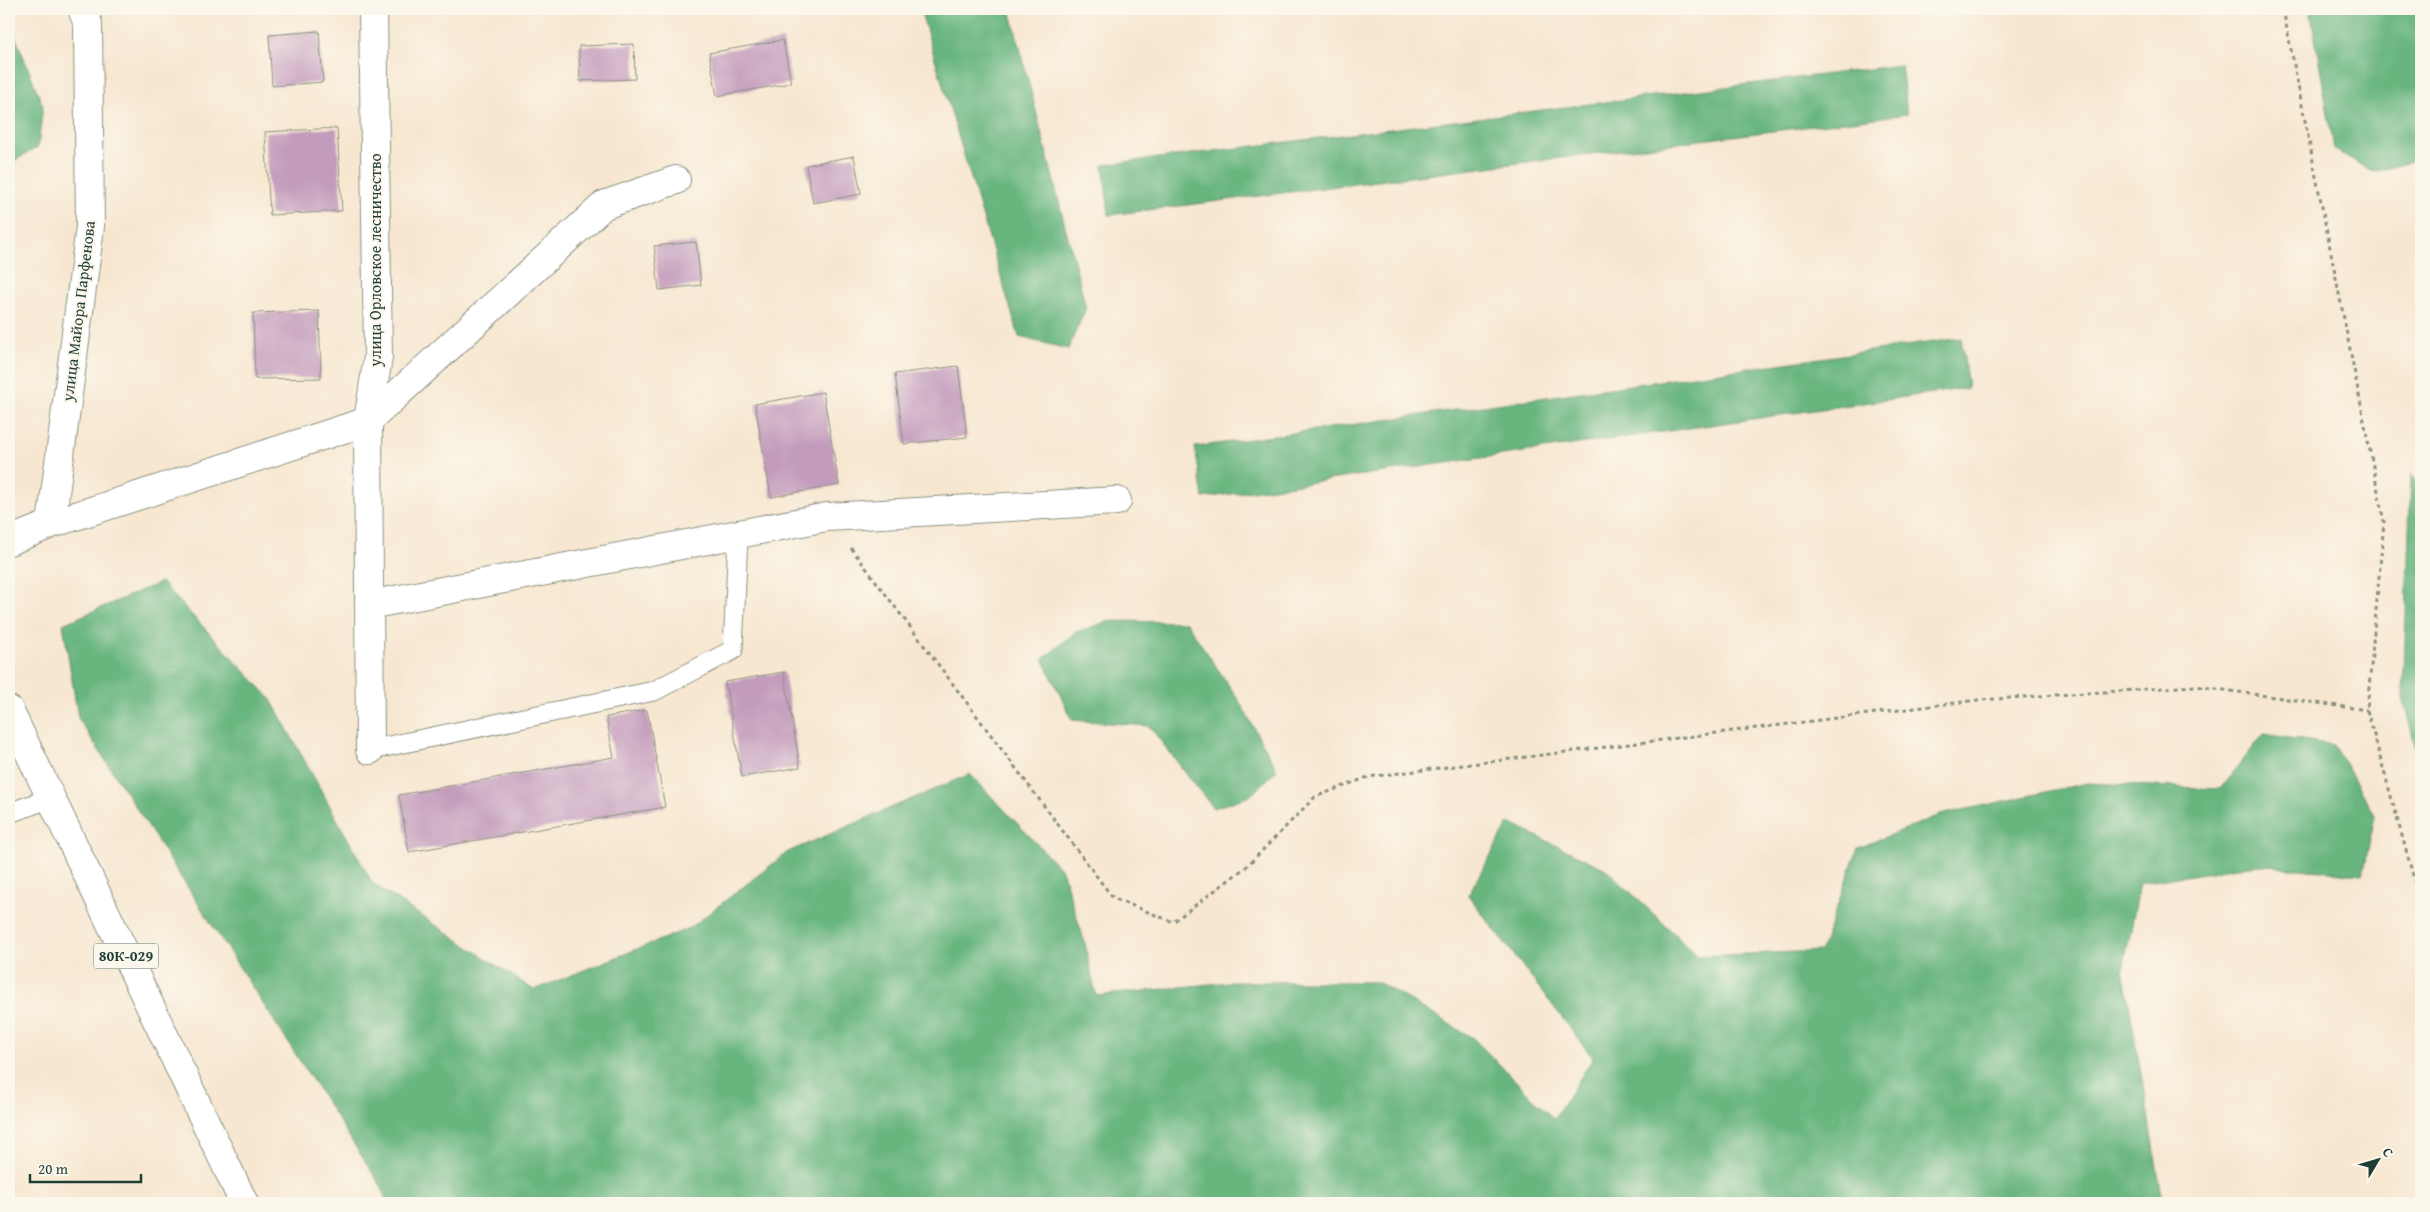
<svg xmlns="http://www.w3.org/2000/svg" width="2430" height="1212" viewBox="0 0 2430 1212" font-family="'Gentium Book Plus',serif">
  <style>
    .forest { fill: #68b57e; stroke: #447959 }
    .building { fill: #c39bbc }
    .lines { fill: none; stroke-linecap: round; stroke-linejoin: round }
    .service-casing { stroke: #8b9282; stroke-width: 21 }
    .minor-casing { stroke: #8b9282; stroke-width: 30 }
    .primary-casing { stroke: #8b9282; stroke-width: 30 }
    .path { stroke: #8b9282; stroke-width: 3; stroke-dasharray: 4 4; stroke-linecap: butt }
    .service { stroke: #fff; stroke-width: 19 }
    .minor { stroke: #fff; stroke-width: 28 }
    .primary { stroke: #fff; stroke-width: 28 }
    .labels { text-anchor: middle; stroke-width: 4.5; stroke-linejoin: round; paint-order: stroke }
    .shield { fill: #fbf7ec; stroke: #61756b; stroke-width: 1 }
    .shield-label { font-size: 15px; font-weight: bold; fill: #1f3d34 }
    .street-label { font-size: 16px; fill: #1f3d34; stroke: #fbf7ec }
  </style>
  <rect width="100%" height="100%" fill="#fbf7ec"/>
  <filter id="ink" filterUnits="userSpaceOnUse"><feTurbulence type="fractalNoise" baseFrequency=".02" numOctaves="2"/><feDisplacementMap in="SourceGraphic" scale="10" xChannelSelector="R" yChannelSelector="G"/><feConvolveMatrix kernelMatrix="1 2 1 2 8 2 1 2 1" color-interpolation-filters="sRGB"/></filter>
  <filter id="wash" filterUnits="userSpaceOnUse"><feTurbulence type="fractalNoise" baseFrequency=".0096" numOctaves="4" result="noise"/><feDisplacementMap in="SourceGraphic" scale="20" xChannelSelector="R" yChannelSelector="G"/><feGaussianBlur stdDeviation="1.12" result="paint"/><feColorMatrix in="noise" values="0 0 0 0 0 0 0 0 0 0 0 0 0 0 0 0 0 1.4 0 .05"/><feComposite in="paint" operator="in"/></filter>
  <g filter="url(#wash)">
    <rect width="100%" height="100%" fill="#f7e7d0"/>
    <!-- forest -->
    <path class="forest" d="M920,9H1010L1086,308L1068,349L1019,337Z
      M2310,9H2421V159L2373,172L2334,149Z
      M9,20L43,106L38,147L9,164Z
      M1901,65L1907,114L1109,215L1103,165Z
      M1961,338L1968,388L1203,498L1195,447Z
      M2411,474L2421,487V769L2403,698Z
      M161,582L270,698L373,884L534,990L690,928L788,852L970,774L1062,870L1085,943L1096,996L1229,982H1378L1473,1038L1554,1119L1593,1058L1468,895L1509,823L1606,869L1698,956L1821,951L1858,848L1940,815L2087,783L2220,789L2264,734L2334,745L2375,815L2363,875L2256,865L2140,883L2123,969L2163,1203H387L381,1186L78,718L63,624Z
      M1110,621L1186,622L1238,699L1277,770L1250,796L1213,808L1149,726L1072,720L1043,659L1076,632Z"/>
    <g id="blocks">
      <!-- building -->
      <path class="building" d="M319,31L323,82L272,86L269,35Z
        M783,40L791,83L717,96L709,53Z
        M634,44L635,79L580,81L579,46Z
        M337,128L342,211L270,215L265,132Z
        M854,156L861,194L813,203L806,165Z
        M696,242L701,285L659,290L654,246Z
        M319,311L321,378L255,379L253,313Z
        M958,366L967,437L904,444L895,374Z
        M823,392L839,485L771,497L755,404Z
        M784,672L800,767L742,777L725,682Z
        M647,710L665,807L409,852L399,795L614,757L606,717Z"/>
    </g>
  </g>
  <g filter="url(#ink)">
    <use href="#blocks" fill-opacity="0" stroke="#8b9282" stroke-width="1"/>
    <g class="lines">
      <!-- service casing -->
      <g class="service-casing">
        <path id="service" d="M370,750L654,691L733,650L738,536
          M9,813L51,798"/>
      </g>
      <!-- minor casing -->
      <g class="minor-casing">
        <path id="minor" d="M51,524L90,227L88,24L82,9
          M9,541L51,524L368,421L604,205L676,180
          M369,605L827,517L1117,501
          M370,750L368,421L378,357L373,9"/>
      </g>
      <!-- primary casing -->
      <g class="primary-casing">
        <path id="primary" d="M9,710L244,1203"/>
      </g>
      <!-- path -->
      <path class="path" d="M2283,9L2384,522L2367,710L2421,904
        M851,548L1113,898L1173,922L1246,867L1315,797L1368,777L1978,700L2195,686L2367,710"/>
      <!-- service -->
      <use href="#service" class="service"/>
      <!-- minor -->
      <use href="#minor" class="minor"/>
      <!-- primary -->
      <use href="#primary" class="primary"/>
    </g>
  </g>
  <g class="labels">
    <!-- shield labels -->
    <rect class="shield" x="93.5" y="943.5" width="65" height="25" rx="4"/>
    <g class="shield-label">
      <text x="126" y="961">80К-029</text>
    </g>
    <!-- street labels -->
    <g class="street-label">
      <text transform="translate(375 260) rotate(-90)" y="6">улица Орловское лесничество</text>
      <text transform="translate(78 311) rotate(-83)" y="6">улица Майора Парфенова</text>
    </g>
  </g>
  <!-- margin -->
  <rect width="2430" height="1212" fill="none" stroke="#fbf7ec" stroke-width="30"/>
  <!-- north arrow -->
  <g transform="translate(2378 1160) rotate(52)" stroke="#fbf7ec" stroke-width="4" paint-order="stroke">
  <path d="M0-4L9 19L0 12L-9 19Z" fill="#1f3d34"/>
  <text y="-8" font-size="14" font-weight="bold" text-anchor="middle" fill="#1f3d34">С</text>
  </g>
  <!-- scale -->
  <path d="M30 1174v8h111v-8" fill="none" stroke="#1f3d34" stroke-width="2.5"/>
  <text x="38" y="1174" font-size="15" fill="#1f3d34" stroke="#fbf7ec" stroke-width="4" paint-order="stroke">20 m</text>
</svg>
